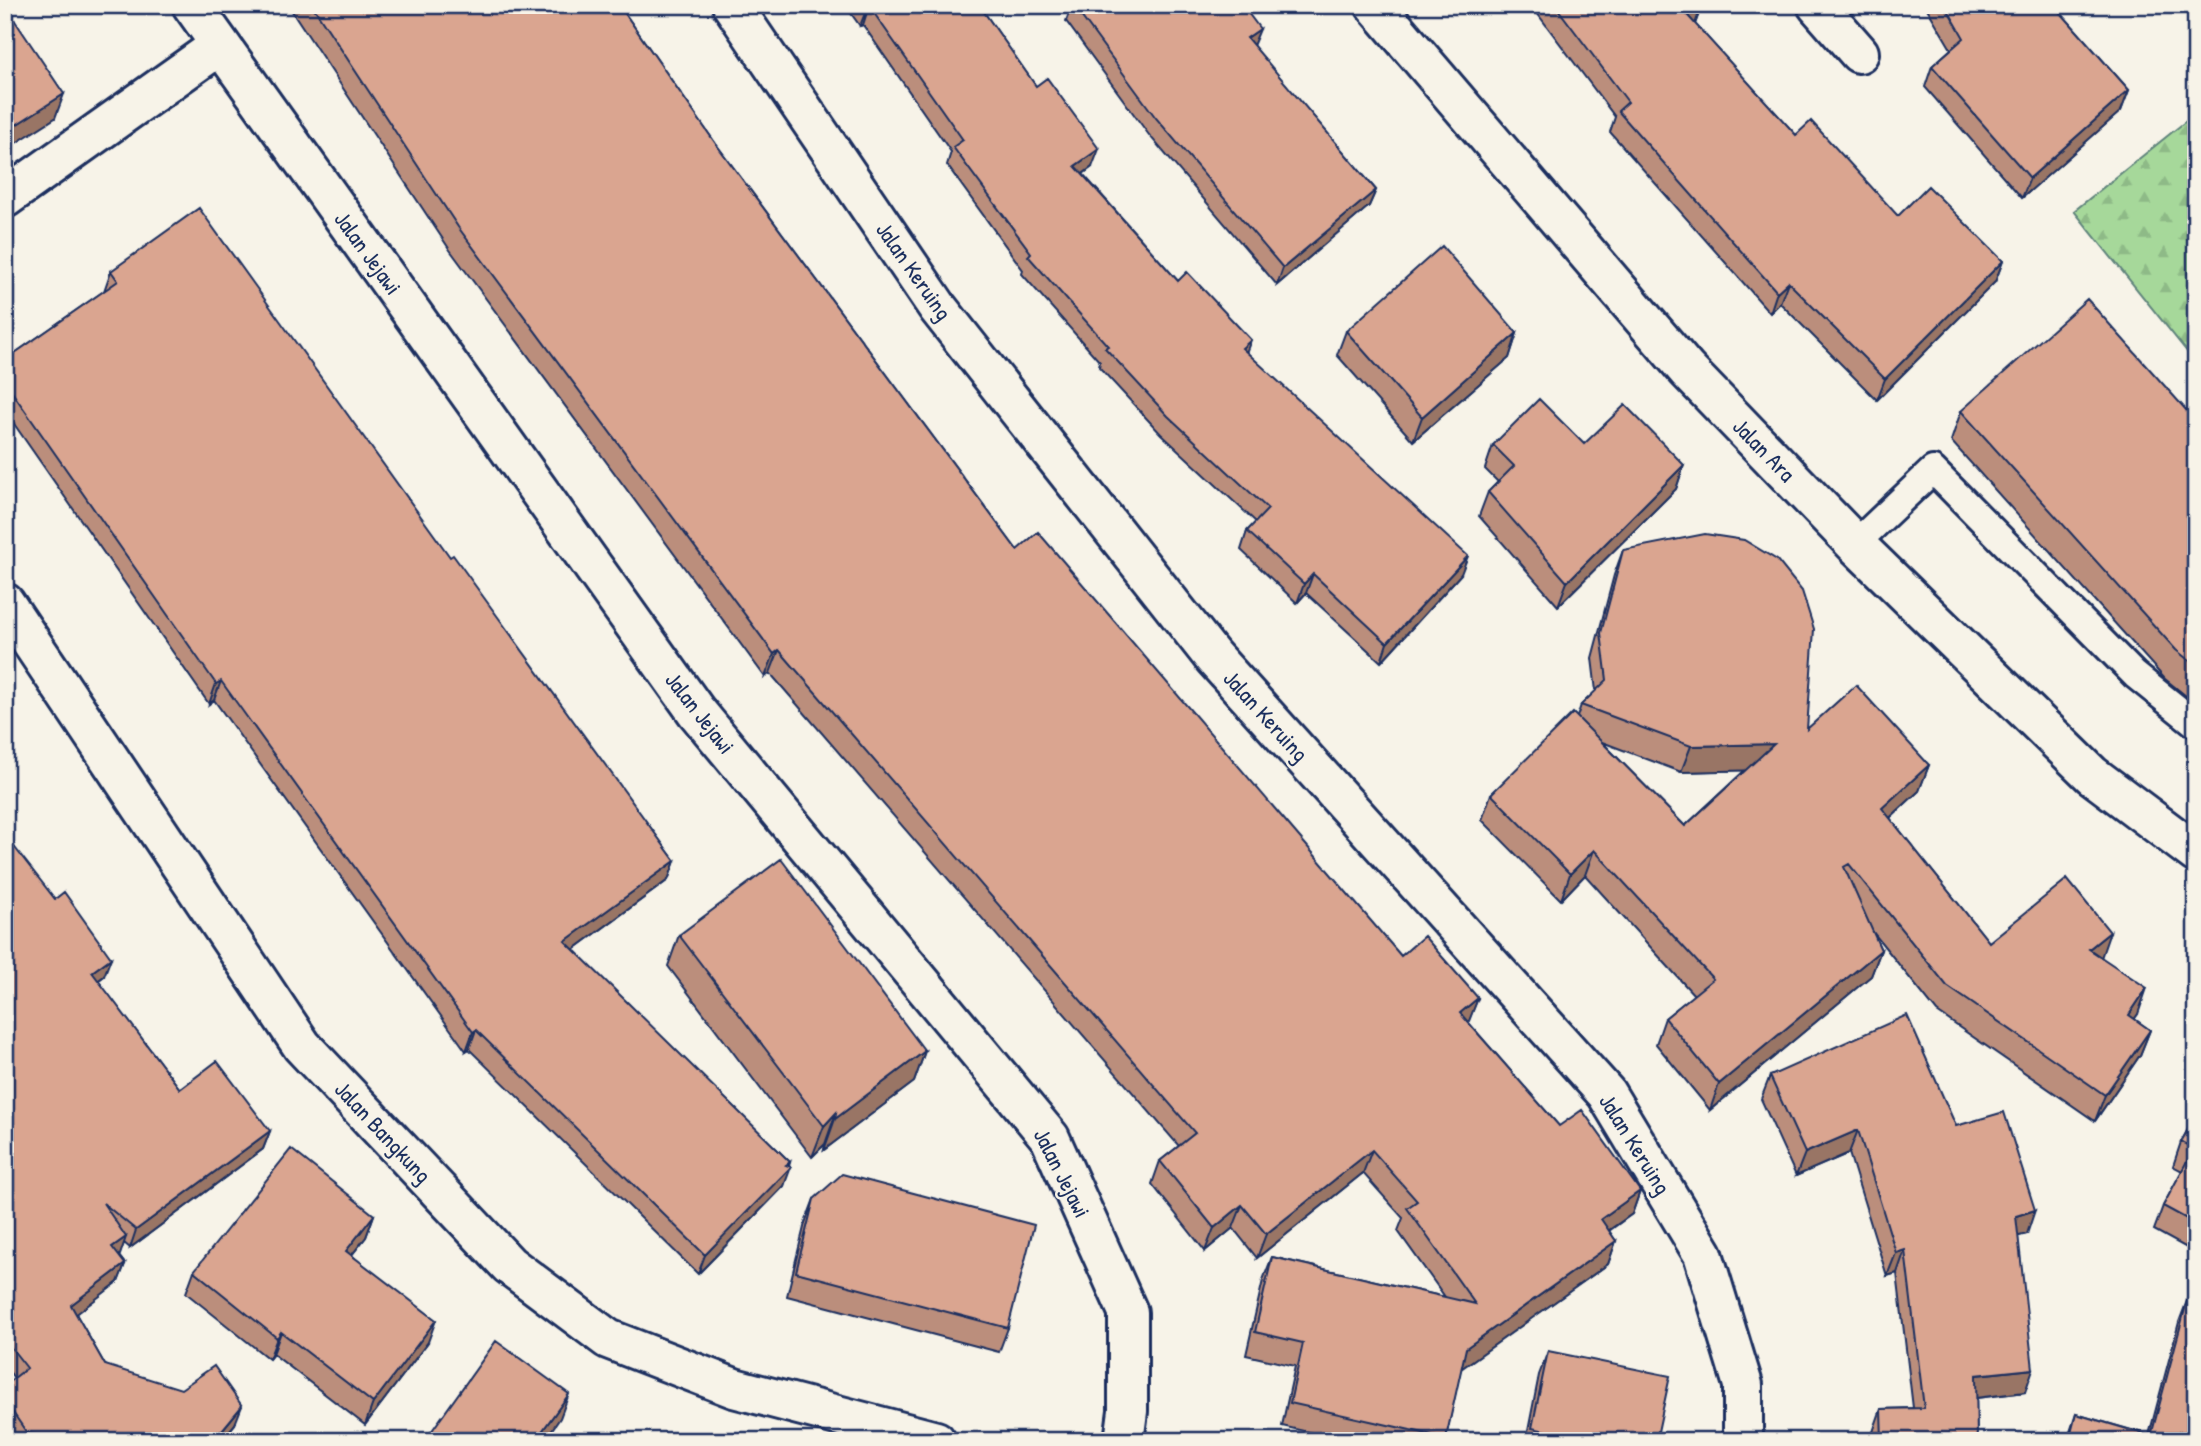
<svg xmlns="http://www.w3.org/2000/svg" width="2201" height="1446" viewBox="0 0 2201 1446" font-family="'Patrick Hand',sans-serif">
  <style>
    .forest { fill: url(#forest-firs); stroke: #60847c; stroke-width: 2 }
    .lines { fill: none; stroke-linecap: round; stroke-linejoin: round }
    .service-casing { stroke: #1b2f5e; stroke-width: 32 }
    .minor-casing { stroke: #1b2f5e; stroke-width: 44 }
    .tertiary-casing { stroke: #1b2f5e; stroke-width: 44 }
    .service { stroke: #f7f3e8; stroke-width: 26 }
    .minor { stroke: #f7f3e8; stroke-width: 38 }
    .tertiary { stroke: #f7f3e8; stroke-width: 38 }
    .wall { fill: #bb8e7c; stroke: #1b2f5e; stroke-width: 2; fill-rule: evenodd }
    .shaded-wall { fill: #997465; stroke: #1b2f5e; stroke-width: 2 }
    .building { fill: #daa590; stroke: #1b2f5e; stroke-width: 2 }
    .labels { text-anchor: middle; stroke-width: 5; stroke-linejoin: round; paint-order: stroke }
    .street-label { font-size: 23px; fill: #1b2f5e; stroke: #f7f3e8 }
  </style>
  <defs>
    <pattern id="forest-firs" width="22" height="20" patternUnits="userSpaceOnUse" patternTransform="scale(1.75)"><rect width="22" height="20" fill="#a6d89a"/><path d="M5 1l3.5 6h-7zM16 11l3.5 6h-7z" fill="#8eba87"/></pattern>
  </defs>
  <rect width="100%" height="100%" fill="#f7f3e8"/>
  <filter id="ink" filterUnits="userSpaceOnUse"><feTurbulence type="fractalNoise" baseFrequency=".0143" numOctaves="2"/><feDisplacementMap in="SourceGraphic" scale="14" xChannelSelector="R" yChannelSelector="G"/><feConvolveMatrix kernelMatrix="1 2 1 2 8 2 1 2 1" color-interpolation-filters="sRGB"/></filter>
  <g filter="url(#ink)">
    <!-- forest -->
    <path class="forest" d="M2196,113V363L2074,211Z"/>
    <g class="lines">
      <!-- service casing -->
      <g class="service-casing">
        <path id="service" d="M1855,544L1933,470L2135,675L2196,724"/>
      </g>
      <!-- minor casing -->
      <g class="minor-casing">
        <path id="minor" d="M192,5L696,711L1050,1138L1128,1312V1411L1124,1441
          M732,5L938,308L1213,657L1606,1093L1703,1254L1743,1385V1441
          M1817,5L1859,53
          M5,198L219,46
          M5,603L302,1046L509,1265L608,1339L734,1388L936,1441"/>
      </g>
      <!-- tertiary casing -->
      <g class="tertiary-casing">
        <path id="tertiary" d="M1375,5L1687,370L1855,544L2092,775L2196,853"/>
      </g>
      <!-- service -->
      <use href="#service" class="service"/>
      <!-- minor -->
      <use href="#minor" class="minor"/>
      <!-- tertiary -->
      <use href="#tertiary" class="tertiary"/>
    </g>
    <!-- wall -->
    <path class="wall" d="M288,5H619L716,144L1017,550L1401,956L1478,998L1468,1022L1559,1126L1640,1191L1632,1214L1609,1231L1616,1241L1608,1264L1461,1368L1445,1441H1347L1282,1426L1295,1366L1246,1355L1263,1280L1272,1257L1445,1297L1398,1231L1403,1218L1363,1173L1257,1258L1233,1228L1205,1251L1152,1184L1160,1161L1179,1146L770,673L765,677L450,250Z
      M845,5H979L1092,167L1083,174L1178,281L1461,574L1381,662L1306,593L1297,603L1241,550L1247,531L1256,522L1161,434L1099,367L1100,362L1022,274L1023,270L947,165L951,152L863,25L860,26Z
      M1072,5H1242L1253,46L1376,190L1369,206L1277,285L1149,135L1066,21Z
      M1531,5H1702L1695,24L1796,135L1898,216L2003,261L1995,282L1877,400L1780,303L1770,313L1610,132L1615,117Z
      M1925,5H2054L2129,90L2121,111L2022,198L1925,87L1932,66L1951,49Z
      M111,271L450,557L675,861L668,880L573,950L790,1162L784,1186L698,1274L469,1049L466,1051L214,700L209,704L5,411V360L104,291Z
      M1346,331L1517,333L1509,358L1413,441L1337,355Z
      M1961,411L2196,421V704L2165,679L1951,441Z
      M1584,444L1684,465L1676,489L1558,606L1479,516L1488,492L1498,482L1485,469L1493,445Z
      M1623,550L1807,729L1929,765L1919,791L1890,818L1989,942L2101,957L2138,1014L2134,1019L2150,1030L2140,1055L2095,1121L1937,1012L1872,931L1881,950L1871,976L1710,1110L1656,1044L1665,1018L1694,995L1585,875L1561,900L1482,820L1491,794L1577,717L1581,705L1596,691L1592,658L1614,575ZM1602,742L1681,772L1745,770L1685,826Z
      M5,835L104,976L98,981L180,1089L270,1131L263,1149L130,1248L124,1243L119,1256L125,1264L118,1282L76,1314L105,1365L235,1424L221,1441H13L5,1429V1385L14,1378L5,1366Z
      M679,935L925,1051L914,1082L824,1150L825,1144L812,1157L668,966Z
      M1770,1076L1956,1126L2027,1234L2018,1236L2025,1392L1976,1398L1977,1441H1873V1432L1881,1409L1913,1408L1897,1273L1887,1276L1849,1153L1796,1176L1761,1099Z
      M2196,1115V1253L2154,1230L2163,1206L2182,1171L2173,1166L2181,1142Z
      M814,1199L1008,1328L999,1352L787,1296L805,1223Z
      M374,1215L366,1237L352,1255L428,1342L365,1425L273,1354L269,1359L186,1293L194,1271Z
      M2188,1298L2196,1441H2067L2076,1414L2149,1435L2179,1322Z
      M1548,1351L1656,1441H1526L1539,1375Z"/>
    <!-- shaded-wall -->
    <path class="shaded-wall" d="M1700,5H1702L1695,24L1687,15Z
      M869,6L863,25L860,26L867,8Z
      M1260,29L1253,46L1247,38Z
      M2129,90L2121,111L2022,198L2030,178Z
      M64,94L55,118L5,150V132Z
      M1099,149L1092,167L1069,184L1075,166Z
      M1376,190L1369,206L1277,285L1283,268Z
      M2003,261L1995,282L1877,400L1885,379Z
      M1788,282L1780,303L1770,313L1777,292Z
      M1517,333L1509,358L1413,441L1422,417Z
      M1251,340L1244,358L1242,348Z
      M1684,465L1676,489L1558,606L1567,582Z
      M1468,556L1461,574L1381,662L1387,643Z
      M1313,574L1306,593L1297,603L1304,584Z
      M779,650L770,673L765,677L774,654Z
      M221,681L214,700L209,704L216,684Z
      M1774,744L1764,770L1681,772L1691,746Z
      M1929,765L1919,791L1872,834L1882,808Z
      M1594,850L1585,875L1561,900L1570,874Z
      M675,861L668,880L558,961L565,941Z
      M2110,932L2101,958L2089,949Z
      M1881,950L1871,976L1710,1110L1719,1084Z
      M111,958L104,976L85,990L92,972Z
      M2147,988L2138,1014L2119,1041L2129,1015Z
      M1478,998L1469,1021L1452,1037L1460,1013Z
      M476,1030L469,1049L466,1051L473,1032Z
      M2150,1030L2140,1055L2095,1121L2105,1095Z
      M925,1051L914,1082L824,1150L835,1119Z
      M836,1113L825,1144L812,1157L824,1126Z
      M1858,1130L1849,1153L1796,1176L1805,1153Z
      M270,1131L263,1149L130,1248L136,1230Z
      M1372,1150L1363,1173L1257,1258L1266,1234Z
      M790,1162L786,1172L791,1167L784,1186L698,1274L705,1255L786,1165Z
      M1640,1191L1632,1214L1592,1242L1601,1219Z
      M1242,1205L1233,1228L1205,1251L1214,1228Z
      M2035,1210L2027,1234L2008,1239L2016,1216Z
      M374,1215L366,1237L338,1272L346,1251Z
      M126,1237L120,1255L106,1266L112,1247Z
      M1616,1241L1608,1264L1458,1371L1466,1348Z
      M1905,1250L1897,1273L1887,1276L1896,1253Z
      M125,1264L118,1282L65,1323L71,1305Z
      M436,1320L428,1342L365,1425L373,1403Z
      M281,1332L273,1354L269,1359L277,1338Z
      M2033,1369L2025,1392L1967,1399L1976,1375Z
      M569,1394L560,1418L544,1441H535Z
      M242,1406L235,1424L221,1441H213Z
      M27,1433L82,1441H24Z"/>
    <!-- building -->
    <path class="building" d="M312,5H619L716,144L1017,550L1038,532L1401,956L1424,936L1478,998L1460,1013L1559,1126L1582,1110L1640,1191L1601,1219L1616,1241L1466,1348L1446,1438L1290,1403L1303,1343L1255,1332L1272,1257L1475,1304L1407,1208L1417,1201L1372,1150L1266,1234L1242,1205L1214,1228L1160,1161L1195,1133L779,650L774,654L458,227Z
      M865,5H979L1036,86L1047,78L1099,149L1075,166L1178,281L1187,272L1251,340L1242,348L1468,556L1387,643L1313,574L1304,584L1247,531L1268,509L1168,416L1105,348L1108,346L1028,256L1031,253L953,147L963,140L869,6L867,8Z
      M1073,5H1242L1260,29L1247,38L1376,190L1283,268L1156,118Z
      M1555,5H1700L1687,15L1796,135L1811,121L1898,216L1928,186L2003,261L1885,379L1788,282L1777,292L1618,111L1628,102Z
      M1945,5H2054L2129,90L2030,178L1932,66L1964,38Z
      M5,6L64,94L5,132Z
      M199,208L450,557L453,555L675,861L565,941L790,1162L786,1165L791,1167L705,1255L476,1030L473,1032L221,681L216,684L5,382V360L118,281L111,271Z
      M1442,246L1517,333L1422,417L1346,331Z
      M2087,299L2196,421V666L2176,650L1961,411Z
      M1539,399L1584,444L1625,405L1684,465L1567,582L1488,492L1514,466L1493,445Z
      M1705,534L1744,540L1777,560L1802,591L1814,629L1807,729L1856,685L1929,765L1882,808L1989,942L2067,879L2110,932L2089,949L2147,988L2129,1015L2150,1030L2105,1095L1947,986L1849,864L1844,867L1881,950L1719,1084L1665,1018L1713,979L1594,850L1570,874L1491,794L1573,713L1685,826L1774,744L1691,746L1581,705L1607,680L1601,633L1623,550Z
      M5,835L55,899L64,892L111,958L92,972L180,1089L217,1061L270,1131L136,1230L103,1203L126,1237L112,1247L125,1264L71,1305L105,1365L181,1389L214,1366L242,1406L213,1441H82L27,1433L5,1401V1385L27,1368L5,1340Z
      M781,859L925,1051L835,1119L836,1113L824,1126L679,935Z
      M1907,1015L1956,1126L2004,1112L2035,1210L2016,1216L2033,1369L1976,1375L1977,1441H1882L1881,1409L1924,1408L1905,1250L1896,1253L1858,1130L1805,1153L1770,1076Z
      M2196,1115V1224L2163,1206L2194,1148L2181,1142Z
      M291,1149L374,1215L346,1251L436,1320L373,1403L281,1332L277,1338L194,1271Z
      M842,1174L1034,1225L1008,1328L796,1272L814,1199Z
      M2188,1298L2196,1300V1441H2069L2076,1414L2151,1436Z
      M496,1341L569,1394L535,1441H429L426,1439Z
      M1548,1351L1670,1376L1656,1441H1592L1532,1428Z
      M571,1433L611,1441H570Z"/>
  </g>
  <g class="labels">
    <!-- street labels -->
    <g class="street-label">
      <text transform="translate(368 253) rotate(54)" y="8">Jalan Jejawi</text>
      <text transform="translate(914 271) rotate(55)" y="8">Jalan Keruing</text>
      <text transform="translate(1764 450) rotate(46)" y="8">Jalan Ara</text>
      <text transform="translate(700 713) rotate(52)" y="8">Jalan Jejawi</text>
      <text transform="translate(1266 716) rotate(48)" y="8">Jalan Keruing</text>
      <text transform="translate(383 1132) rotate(47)" y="8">Jalan Bangkung</text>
      <text transform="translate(1635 1144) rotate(58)" y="8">Jalan Keruing</text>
      <text transform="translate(1062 1173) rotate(63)" y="8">Jalan Jejawi</text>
    </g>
  </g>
  <!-- margin -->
  <rect width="2201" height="1446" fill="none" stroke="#f7f3e8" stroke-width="28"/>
  <rect x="14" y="14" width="2173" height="1418" fill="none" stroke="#1b2f5e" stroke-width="2.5" filter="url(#ink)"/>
</svg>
